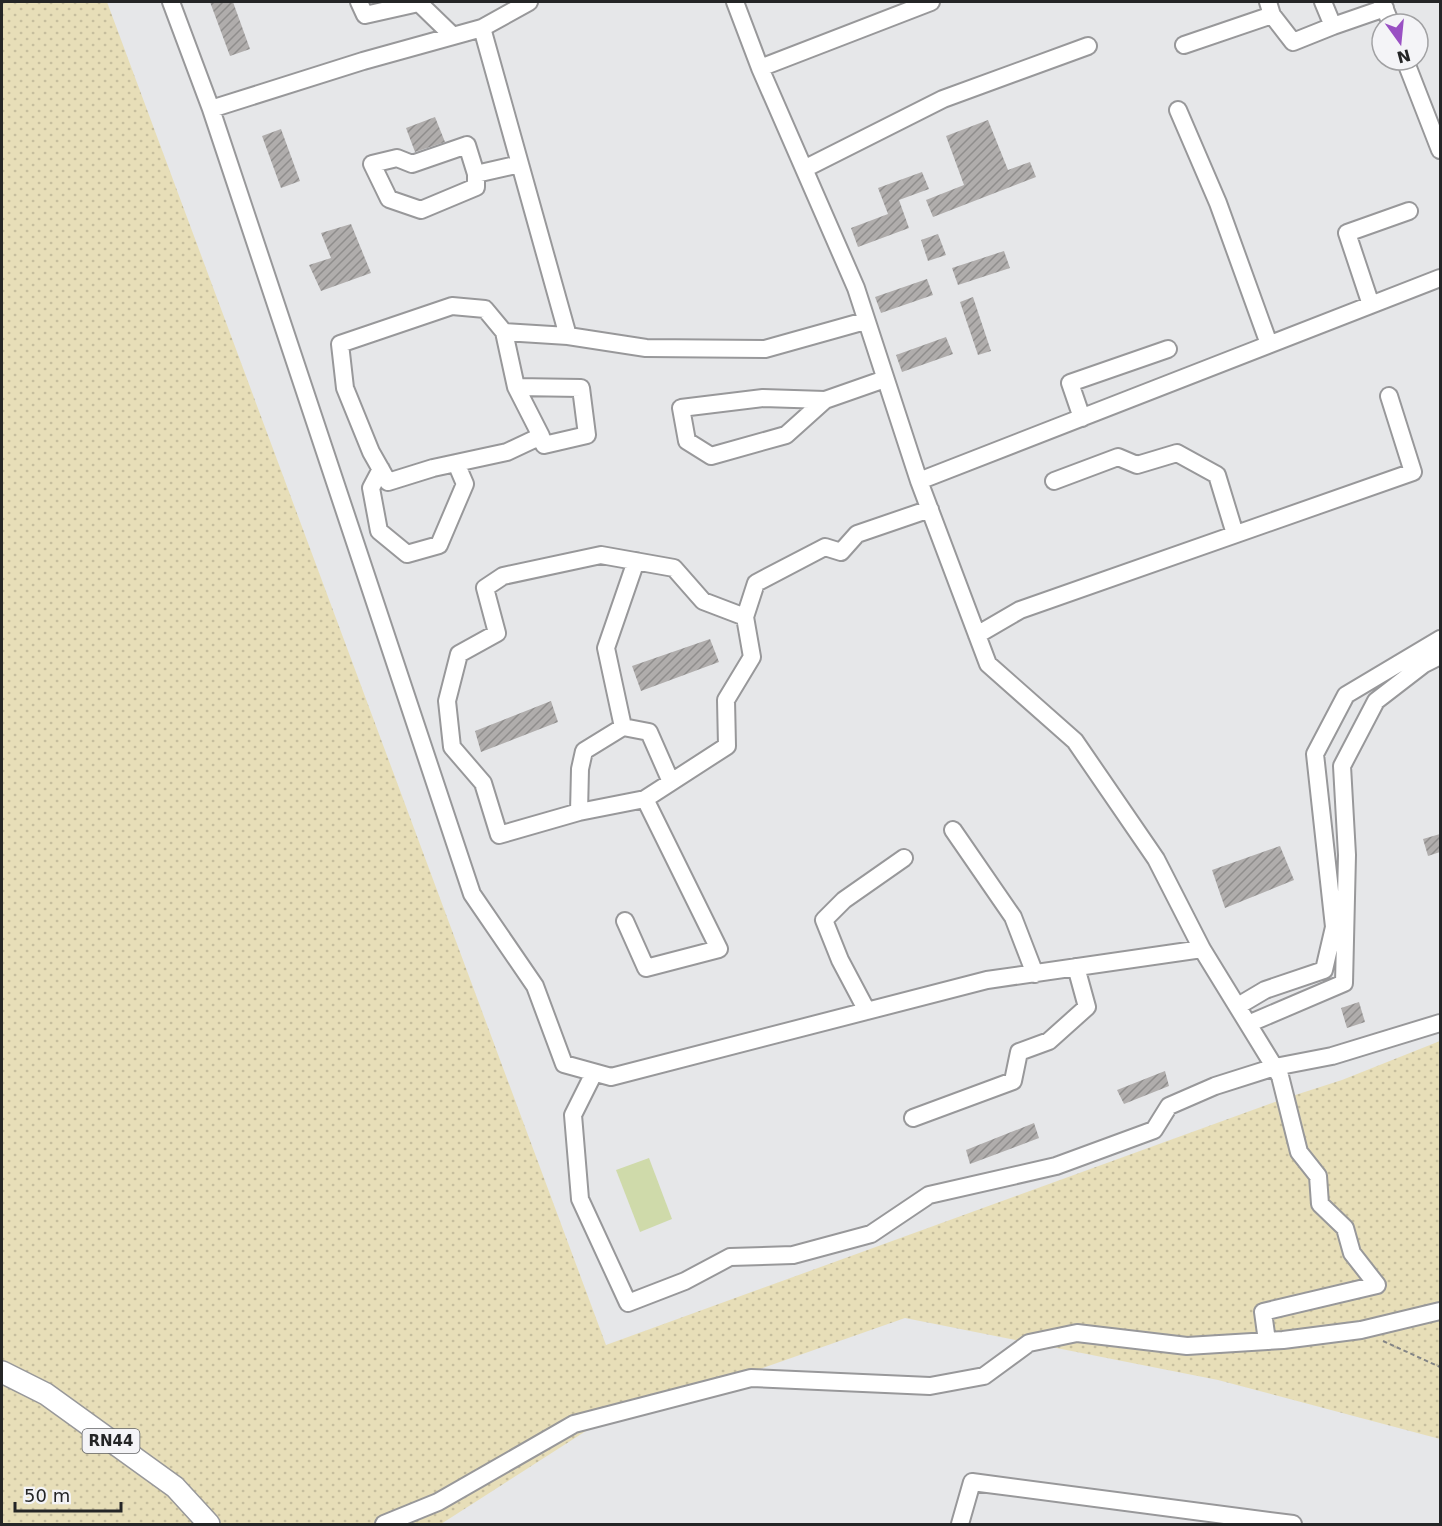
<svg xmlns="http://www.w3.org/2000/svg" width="1442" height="1526" viewBox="0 0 1442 1526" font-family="'DejaVu Sans',sans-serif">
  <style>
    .sand { fill: url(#sand-dots) }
    .garden { fill: #cfdaaa }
    .building { fill: url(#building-hatch) }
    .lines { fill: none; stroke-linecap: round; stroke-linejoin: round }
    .minor-casing { stroke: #98989a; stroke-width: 20 }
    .major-casing { stroke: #98989a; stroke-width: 24 }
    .path { stroke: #838485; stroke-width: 2; stroke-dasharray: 4.5 3; stroke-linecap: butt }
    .minor { stroke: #fff; stroke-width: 16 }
    .major { stroke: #fff; stroke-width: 21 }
    .labels { text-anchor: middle; stroke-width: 5; stroke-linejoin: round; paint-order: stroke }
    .shield { fill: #f4f4f7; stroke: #626365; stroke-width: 1.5 }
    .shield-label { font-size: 15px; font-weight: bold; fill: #242526 }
  </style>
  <defs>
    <pattern id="sand-dots" width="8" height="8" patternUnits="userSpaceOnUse" patternTransform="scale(1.5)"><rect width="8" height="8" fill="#e7deb8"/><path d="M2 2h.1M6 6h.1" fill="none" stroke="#c6be9e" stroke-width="1.8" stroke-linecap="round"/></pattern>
    <pattern id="building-hatch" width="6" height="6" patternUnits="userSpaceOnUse" patternTransform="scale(1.5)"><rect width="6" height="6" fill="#b0adac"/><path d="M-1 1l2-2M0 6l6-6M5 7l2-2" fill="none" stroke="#8f8d8c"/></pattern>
  </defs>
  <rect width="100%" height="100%" fill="#e6e7e9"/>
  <!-- sand -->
  <path class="sand" d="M2,2H107L606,1345L1286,1098L1342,1080L1440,1041V1439L1218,1380L905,1318L589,1429L441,1524H2Z"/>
  <!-- garden -->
  <path class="garden" d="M649,1158L672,1219L640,1232L616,1170Z"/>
  <!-- building -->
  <path class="building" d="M210,2H233L250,49L230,56Z
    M435,117L445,142L415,152L406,128Z
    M988,120L1008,170L1030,162L1036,177L933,217L926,200L964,185L946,136Z
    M281,129L300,181L281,188L262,136Z
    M922,172L929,189L899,200L909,228L858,247L851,228L888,214L878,188Z
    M351,224L371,273L321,291L309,265L331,258L321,233Z
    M938,234L946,255L928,261L921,240Z
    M1004,251L1010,268L958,285L952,268Z
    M927,279L933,295L881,313L875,297Z
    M973,297L991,351L978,355L960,302Z
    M946,337L953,354L902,372L896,355Z
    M710,639L719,662L641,691L632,666Z
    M551,701L558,722L481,752L475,731Z
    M1440,834V852L1428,856L1423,839Z
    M1280,846L1294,880L1225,908L1212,870Z
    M1359,1002L1365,1022L1347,1028L1341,1008Z
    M1165,1071L1169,1086L1124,1104L1117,1090Z
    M1034,1123L1039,1138L970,1164L966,1150Z"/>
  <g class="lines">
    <!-- minor casing -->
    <g class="minor-casing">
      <path id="minor" d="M171,2L211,109L472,894L535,986L564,1064L611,1077L987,980L1202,949
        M359,2L365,15L423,2
        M735,2L760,68L856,288L919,481L988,664L1075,741L1156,859L1202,949L1280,1076L1299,1152L1318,1176L1320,1204L1345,1228L1352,1253L1377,1285L1263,1312L1267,1341
        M1323,2L1333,26L1385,8
        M1382,2L1391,24
        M419,3L452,35
        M1272,15L1293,42L1333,26
        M482,28L529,2
        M1184,45L1272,15L1268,2
        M1405,60L1440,150
        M760,68L931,2
        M211,109L363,61L482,28L568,336L646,348L765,349L865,321
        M1178,110L1218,203L1269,344
        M804,169L943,99L1088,46
        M476,174L467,145L412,164L397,158L372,164L389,199L421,210L476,187V174L520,164
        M1371,305L1347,233L1409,211
        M504,332L516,387L541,436L507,452L433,468L388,482L371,452L345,388L340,344L452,306L485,309L504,332L568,336
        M516,387L581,388L587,435L544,445L541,436
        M825,400L786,435L711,456L687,441L681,408L763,398L825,400L885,379
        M1082,418L1070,383L1168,349
        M381,469L371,488L379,531L407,554L439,545L465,484L456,463
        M919,481L1440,278
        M1054,481L1118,457L1137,465L1177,453L1217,475L1235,534
        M977,635L1020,610L1413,472L1389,396
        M623,727L606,648L636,561
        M645,799L579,812L499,835L483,783L452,747L447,701L459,654L497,633L485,588L503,576L601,555L674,568L703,601L745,617
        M579,812L580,769L584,751L623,727L649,732L671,782
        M953,830L1013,917L1035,974
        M625,921L646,968L719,949L645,799L727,746L726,700L752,657L745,617L756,583L825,547L841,552L857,534L930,509
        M1238,1006L1265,990L1324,970L1334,927L1315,754L1346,695L1440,639
        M867,1011L840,960L824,920L844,900L904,858
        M1248,1024L1344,983L1347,855L1342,766L1376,701L1424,664L1440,656
        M594,1073L573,1115L580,1199L628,1303L685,1281L730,1257L793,1255L871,1234L929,1195L1056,1166L1154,1130L1169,1106L1215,1086L1275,1067L1332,1056L1440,1023
        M913,1118L1013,1081L1019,1052L1049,1041L1087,1007L1076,967
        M384,1524L438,1502L574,1424L751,1378L930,1386L984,1376L1029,1343L1077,1333L1187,1346L1283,1340L1361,1330L1440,1311
        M960,1524L972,1482L1293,1524"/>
    </g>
    <!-- major casing -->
    <g class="major-casing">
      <path id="major" d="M2,1372L46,1394L175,1487L209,1524"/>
    </g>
    <!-- path -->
    <path class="path" d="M1383,1341L1440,1367"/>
    <!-- minor -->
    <use href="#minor" class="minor"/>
    <!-- major -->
    <use href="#major" class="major"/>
  </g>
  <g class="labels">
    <!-- shield labels -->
    <rect class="shield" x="82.5" y="1429" width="57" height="24" rx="4.5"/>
    <g class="shield-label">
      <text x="111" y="1446">RN44</text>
    </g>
  </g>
  <!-- border -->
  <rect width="1442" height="1526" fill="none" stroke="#242526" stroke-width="6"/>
  <!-- north arrow -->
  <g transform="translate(1400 42) rotate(165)"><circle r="28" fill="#f4f4f7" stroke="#a1a1a3" stroke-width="1.5"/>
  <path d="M0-4.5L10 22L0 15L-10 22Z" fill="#9950c3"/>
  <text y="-9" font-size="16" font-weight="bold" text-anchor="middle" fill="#242526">N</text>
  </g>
  <!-- scale -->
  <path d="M15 1502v9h106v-9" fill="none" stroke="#242526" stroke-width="3"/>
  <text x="24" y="1502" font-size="18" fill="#242526" stroke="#f4f4f7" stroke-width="4.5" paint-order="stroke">50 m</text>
</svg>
